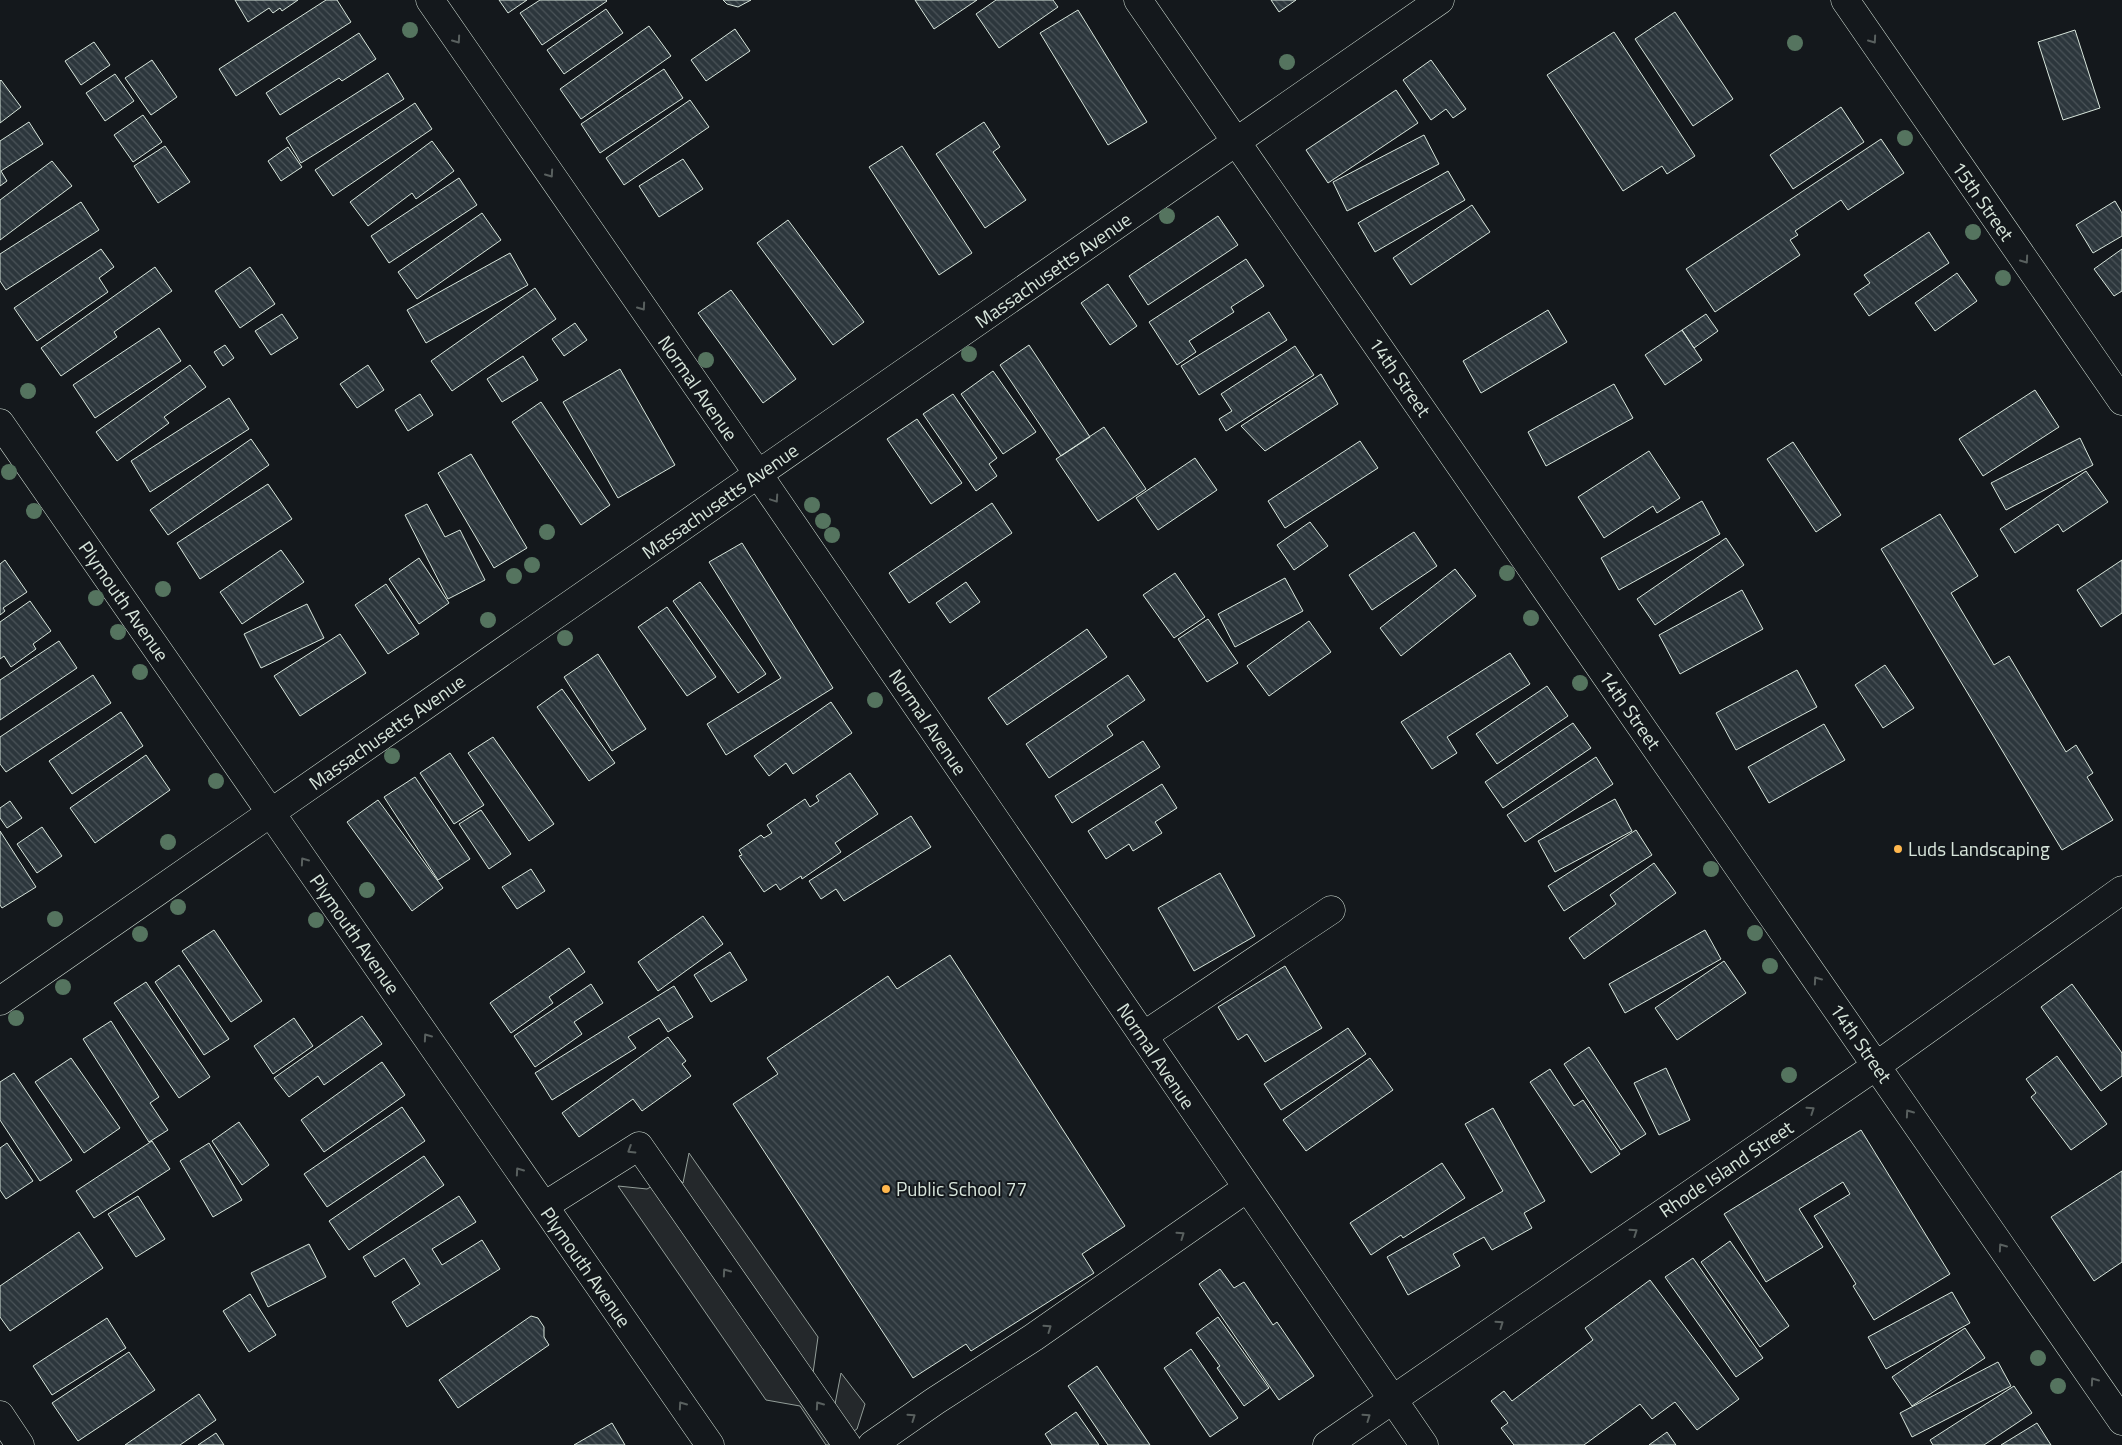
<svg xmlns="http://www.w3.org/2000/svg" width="2122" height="1445" viewBox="0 0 2122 1445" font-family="'Titillium Web',sans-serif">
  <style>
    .parking { fill: #24282b; stroke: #939e99 }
    .building { fill: url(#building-back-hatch); stroke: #d8e6dc }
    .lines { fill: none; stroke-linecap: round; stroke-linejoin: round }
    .minor-casing { stroke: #d8e6dc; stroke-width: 29 }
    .minor { stroke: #14181c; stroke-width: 28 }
    .tree { fill: #55745f }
    .oneway { stroke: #59605f }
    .poi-dot { fill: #ffb74d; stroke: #14181c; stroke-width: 2 }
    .labels { text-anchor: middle; stroke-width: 4; stroke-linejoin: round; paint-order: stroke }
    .street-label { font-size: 19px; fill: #d8e6dc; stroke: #14181c }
    .poi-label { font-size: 19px; fill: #d8e6dc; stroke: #14181c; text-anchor: start }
  </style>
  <defs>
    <pattern id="building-back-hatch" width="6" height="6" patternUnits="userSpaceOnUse" patternTransform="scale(1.25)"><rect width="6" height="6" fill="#2c363c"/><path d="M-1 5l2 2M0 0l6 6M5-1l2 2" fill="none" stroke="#4a5358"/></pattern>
  </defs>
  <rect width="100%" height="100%" fill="#14181c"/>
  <!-- parking -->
  <path class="parking" d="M689,1153L818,1337L813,1373L835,1404L841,1373L865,1404L857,1429L833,1445H826L800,1406L766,1400L618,1186L647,1189L674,1174L683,1183Z"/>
  <!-- building -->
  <path class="building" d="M235,0H298L282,11L280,8L273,13L269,8L248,22Z
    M326,0H337L351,22L236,96L219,69Z
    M499,0H527L508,13Z
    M540,0H606L607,1L542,45L520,13Z
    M723,0H751L738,7L727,4Z
    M915,0H977L934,29Z
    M996,0H1053L1058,7L999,48L976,14Z
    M1271,0H1296L1279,12Z
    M606,9L623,33L564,74L547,50Z
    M1078,10L1147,122L1108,145L1040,33Z
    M1675,12L1733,99L1693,126L1635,39Z
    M649,26L671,56L581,119L560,89Z
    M735,29L750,51L706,81L691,60Z
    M2075,30L2100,108L2063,120L2038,42Z
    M1614,32L1695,156L1667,174L1662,166L1623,191L1547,75Z
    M359,33L376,59L342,81L339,78L280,115L266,93Z
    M94,42L110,65L81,85L65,61Z
    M152,60L177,97L151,115L125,78Z
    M1431,60L1466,109L1453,118L1446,109L1431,120L1403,80Z
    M664,69L683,98L600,153L581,124Z
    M388,73L404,99L301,163L286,138Z
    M115,74L134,101L105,121L86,93Z
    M1,80L21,107L0,123V81Z
    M1396,90L1418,123L1328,183L1306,150Z
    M690,100L709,127L624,185L606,158Z
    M415,103L432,129L333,196L315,170Z
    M1841,107L1864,142L1793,189L1770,155Z
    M143,115L162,142L133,162L114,135Z
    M29,122L43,144L1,171L7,181L0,186V141Z
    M984,122L1000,147L993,152L1026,200L985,228L936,154Z
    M1424,135L1439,164L1347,211L1333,182Z
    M1881,139L1904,173L1848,210L1841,200L1795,231L1798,235L1790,240L1800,255L1715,312L1686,269Z
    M432,141L454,171L416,199L412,193L368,226L350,202Z
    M165,146L190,182L158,203L134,166Z
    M902,146L972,253L939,275L869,167Z
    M288,147L302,167L281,181L268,161Z
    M683,159L703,189L659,217L639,186Z
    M52,161L72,186L0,240V200Z
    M1448,171L1465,200L1375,252L1358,223Z
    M459,178L477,205L389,263L371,236Z
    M2115,201L2122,213V236L2093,253L2076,225Z
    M81,202L99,230L6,290L0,281V254Z
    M1472,205L1490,232L1411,285L1393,258Z
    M482,213L501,240L417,299L398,272Z
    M1218,216L1238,245L1148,305L1129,276Z
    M788,220L864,322L833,345L757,243Z
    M1929,232L1949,263L1869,316L1854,294L1870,283L1864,275Z
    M101,249L114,267L99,278L108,292L37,341L14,308Z
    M2122,249V291L2114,296L2094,269Z
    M510,253L528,285L426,343L407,310Z
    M1246,259L1264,286L1231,307L1234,312L1189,341L1196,352L1177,365L1149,322Z
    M155,267L172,291L114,332L117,337L61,376L41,348Z
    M250,267L275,304L240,328L215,291Z
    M1957,273L1977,301L1935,331L1915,303Z
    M1108,284L1137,326L1110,345L1081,303Z
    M535,288L556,319L452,391L431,361Z
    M731,290L796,379L763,403L698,313Z
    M1548,310L1567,342L1481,393L1463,361Z
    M1269,312L1287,340L1199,395L1181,366Z
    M282,314L298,338L271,355L255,331Z
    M1706,314L1718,331L1694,348L1682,330Z
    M575,323L587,340L564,356L552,339Z
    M159,328L181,361L95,418L73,385Z
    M1682,330L1702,360L1665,385L1645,355Z
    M225,345L234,358L223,366L214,352Z
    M1029,345L1090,437L1061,456L1000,365Z
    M1295,346L1314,375L1226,431L1219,419L1232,411L1221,394Z
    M523,356L538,380L502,402L487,379Z
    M190,365L206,387L164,417L169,423L117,461L96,432Z
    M368,365L384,390L357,408L340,384Z
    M620,369L675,465L618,498L563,402Z
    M993,371L1036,432L1003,454L961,394Z
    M1321,374L1338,404L1265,451L1241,426Z
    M1614,384L1633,418L1546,466L1528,432Z
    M2035,390L2059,427L1983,476L1959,439Z
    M420,394L433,415L408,431L395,410Z
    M953,394L997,458L989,464L997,476L976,491L923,414Z
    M229,398L249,429L150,492L131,461Z
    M541,402L610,505L581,525L512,422Z
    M917,419L962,483L931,504L887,439Z
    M1104,427L1146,489L1098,521L1056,459Z
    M2080,438L2093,465L2006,510L1991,483Z
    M251,439L269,465L168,535L150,510Z
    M1360,441L1378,468L1285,528L1268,501Z
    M1793,442L1841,515L1816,532L1767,459Z
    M1649,451L1680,498L1657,513L1653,506L1604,538L1578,497Z
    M471,454L527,548L494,568L438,473Z
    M1195,458L1217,490L1158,530L1136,498Z
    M2086,471L2108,502L2063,532L2058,524L2015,553L2000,529Z
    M268,484L292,519L200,579L177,543Z
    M1702,501L1720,534L1619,590L1601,558Z
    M992,503L1012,533L909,603L889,573Z
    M427,504L445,537L460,530L485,580L448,599L405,515Z
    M1940,514L1978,576L1951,593L1994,665L2009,656L2066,752L2076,745L2093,773L2087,777L2113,820L2062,850L1881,549Z
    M1310,522L1328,546L1294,570L1277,545Z
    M1414,532L1437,566L1372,610L1349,575Z
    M1726,538L1744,565L1655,625L1637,599Z
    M742,543L833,688L726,755L707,724L781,678L709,562Z
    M281,550L304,582L242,624L220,592Z
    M419,558L449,603L419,624L389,579Z
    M5,560L27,592L3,608L5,611L0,615V564Z
    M2122,560V613L2101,627L2077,590Z
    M1455,569L1476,596L1401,656L1380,628Z
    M1175,573L1205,617L1174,638L1143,595Z
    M1285,578L1303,611L1235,647L1218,614Z
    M700,582L766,674L738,693L673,601Z
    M966,582L980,602L950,623L936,603Z
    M386,584L419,634L388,654L355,605Z
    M1742,590L1763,629L1680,674L1659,635Z
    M30,601L51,631L33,644L36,649L11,667L4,656L0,659V622Z
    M307,604L324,638L261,668L244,634Z
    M667,607L716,677L687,696L638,627Z
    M1208,619L1238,663L1207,682L1178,639Z
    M1309,621L1331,652L1269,696L1247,666Z
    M1087,629L1107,657L1007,725L988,698Z
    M340,634L366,673L300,716L274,676Z
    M59,641L77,668L0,720V680Z
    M1510,653L1530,684L1447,737L1457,753L1432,769L1401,722Z
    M598,654L646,729L612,751L564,677Z
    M1885,665L1914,708L1883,728L1855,685Z
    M1797,670L1817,707L1736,750L1716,713Z
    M93,675L111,703L6,772L0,764V737Z
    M1128,675L1145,700L1107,726L1113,735L1049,778L1026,744Z
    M1547,686L1568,716L1497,764L1476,734Z
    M562,689L615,763L589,781L537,707Z
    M831,702L852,733L793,774L786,763L769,776L754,756Z
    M121,712L143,746L72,794L49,761Z
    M1573,723L1591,748L1503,808L1485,782Z
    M1824,724L1845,760L1769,803L1748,767Z
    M493,737L554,824L529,841L468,753Z
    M1143,741L1160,767L1072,823L1055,796Z
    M450,753L484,805L454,824L420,773Z
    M146,755L170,790L95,843L70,808Z
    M1596,757L1613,784L1525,842L1507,815Z
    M850,773L878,814L835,843L841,852L802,879L801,876L780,890L776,884L764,892L739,856L742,855L739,850L761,835L764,838L772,833L767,825L805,799L810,807L819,801L816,796Z
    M415,777L470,859L438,880L384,797Z
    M1162,784L1177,808L1155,822L1162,833L1133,851L1129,844L1106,859L1088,831Z
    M1615,799L1632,831L1555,872L1538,841Z
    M378,800L443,888L412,911L347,822Z
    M10,801L22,818L7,828L0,818V808Z
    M481,810L511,854L489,869L459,824Z
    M911,816L931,847L844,901L836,889L821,899L809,881Z
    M42,827L62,856L37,873L17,844Z
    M1636,830L1652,855L1564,911L1548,886Z
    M0,831L36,887L2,908L0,905Z
    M1654,863L1676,893L1584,959L1569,938L1616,904L1610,895Z
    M531,869L545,891L517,909L502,887Z
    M1220,873L1255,936L1194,971L1158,908Z
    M703,916L723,944L658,991L638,962Z
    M214,930L262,1001L231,1022L182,951Z
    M1705,930L1721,959L1625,1013L1609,984Z
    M569,948L585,972L549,997L553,1003L511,1033L490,1003Z
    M730,952L747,980L711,1002L694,975Z
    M950,955L1125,1226L1082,1254L1094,1273L971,1351L966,1344L913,1378L733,1104L778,1074L767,1058L888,976L897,989Z
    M1724,961L1746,993L1677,1040L1655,1008Z
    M179,965L229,1039L204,1055L155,982Z
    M1285,966L1322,1028L1265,1062L1247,1034L1238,1040L1218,1007Z
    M146,982L210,1077L179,1098L114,1003Z
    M591,984L603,1003L574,1022L582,1034L535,1067L514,1036Z
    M2072,984L2122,1053V1076L2101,1091L2041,1007Z
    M674,986L693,1017L668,1032L659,1018L628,1037L636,1048L552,1100L535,1073Z
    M362,1016L382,1044L324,1085L318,1076L289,1097L274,1078Z
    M294,1018L313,1046L273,1074L254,1046Z
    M111,1021L159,1097L150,1103L168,1130L149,1142L83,1039Z
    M1348,1028L1366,1054L1281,1110L1264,1084Z
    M668,1037L686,1061L682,1064L691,1076L642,1111L633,1099L579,1137L562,1113Z
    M1589,1047L1646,1134L1621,1150L1564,1064Z
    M2057,1056L2107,1124L2071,1150L2031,1097L2036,1093L2026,1079Z
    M71,1058L120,1128L84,1153L35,1082Z
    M1370,1058L1393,1090L1306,1151L1283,1120Z
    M382,1062L405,1095L324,1152L301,1120Z
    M1666,1068L1690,1120L1659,1135L1634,1083Z
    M1550,1069L1574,1106L1583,1100L1620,1154L1591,1173L1530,1082Z
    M14,1073L72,1160L40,1181L0,1120V1082Z
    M402,1107L425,1141L327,1207L304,1174Z
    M1493,1108L1545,1201L1524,1213L1532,1228L1492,1250L1484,1237L1453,1254L1460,1266L1408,1295L1387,1257L1503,1191L1465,1124Z
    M239,1122L269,1165L242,1185L212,1141Z
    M1861,1130L1950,1274L1874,1320L1853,1286L1856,1284L1814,1216L1850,1194L1843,1182L1799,1209L1823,1247L1766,1282L1724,1214Z
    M152,1141L170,1169L94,1218L76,1191Z
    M7,1143L33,1181L6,1199L0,1190V1148Z
    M209,1143L242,1200L213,1217L180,1161Z
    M424,1156L444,1185L349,1250L329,1221Z
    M1442,1163L1465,1198L1403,1238L1401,1235L1371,1255L1350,1223Z
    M2122,1171V1262L2094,1281L2051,1217Z
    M138,1196L165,1239L136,1257L108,1214Z
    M459,1196L476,1222L432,1249L442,1265L482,1240L500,1269L407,1327L392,1302L420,1284L404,1258L375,1277L363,1257Z
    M79,1232L103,1268L10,1331L0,1317V1286Z
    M1730,1241L1789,1326L1760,1347L1701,1262Z
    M309,1244L326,1277L268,1307L251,1273Z
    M1693,1258L1763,1358L1736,1377L1665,1277Z
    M1220,1269L1234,1288L1244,1282L1273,1325L1277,1322L1314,1376L1279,1400L1199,1284Z
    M1650,1280L1739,1399L1697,1430L1675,1402L1652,1419L1640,1404L1584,1445H1514L1501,1428L1508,1423L1491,1401L1504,1391L1512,1401L1593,1340L1585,1328Z
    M1952,1292L1970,1323L1886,1369L1868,1337Z
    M250,1294L276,1335L249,1352L223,1311Z
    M531,1316L538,1318L544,1327V1337L549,1345L458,1408L439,1380Z
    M1218,1317L1269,1388L1244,1406L1217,1368L1220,1366L1196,1333Z
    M107,1318L126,1348L52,1395L33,1366Z
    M1965,1328L1985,1358L1912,1406L1892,1377Z
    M1191,1349L1238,1418L1210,1437L1164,1368Z
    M129,1352L155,1390L78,1441L52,1403Z
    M1998,1362L2011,1386L1912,1437L1900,1413Z
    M1097,1366L1150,1445H1108L1068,1386Z
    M2014,1386L2032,1413L1984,1445H1933L1930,1440Z
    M199,1394L216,1420L180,1445H125Z
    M1076,1412L1099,1445H1052L1045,1434Z
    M612,1423L625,1445H574Z
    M2037,1423L2051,1445H2001Z
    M1667,1432L1676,1445H1649Z
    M216,1433L224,1445H198Z"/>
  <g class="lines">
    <!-- minor casing -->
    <g class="minor-casing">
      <path id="minor" d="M430,0L758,474L1424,1445
        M1138,0L2122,1421
        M1845,0L2122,401
        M0,423L710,1445
        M0,1001L1440,0
        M1143,1036L1331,910
        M544,1206L639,1146L847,1445
        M0,1415L20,1445
        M872,1445L935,1401L1034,1337L1247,1188
        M1327,1445L1876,1066L2122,890"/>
    </g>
    <!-- minor -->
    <use href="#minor" class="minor"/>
  </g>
  <!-- trees -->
  <g class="tree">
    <circle cx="410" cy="30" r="8"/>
    <circle cx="1795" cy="43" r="8"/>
    <circle cx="1287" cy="62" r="8"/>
    <circle cx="1905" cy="138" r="8"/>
    <circle cx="1167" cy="216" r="8"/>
    <circle cx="1973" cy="232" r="8"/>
    <circle cx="2003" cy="278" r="8"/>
    <circle cx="969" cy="354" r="8"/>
    <circle cx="706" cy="360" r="8"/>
    <circle cx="28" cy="391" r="8"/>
    <circle cx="9" cy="472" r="8"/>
    <circle cx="812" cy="505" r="8"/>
    <circle cx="34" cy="511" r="8"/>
    <circle cx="823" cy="521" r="8"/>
    <circle cx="547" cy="532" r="8"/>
    <circle cx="832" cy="535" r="8"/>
    <circle cx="532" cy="565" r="8"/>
    <circle cx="1507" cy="573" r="8"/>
    <circle cx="514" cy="576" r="8"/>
    <circle cx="163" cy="589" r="8"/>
    <circle cx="96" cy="598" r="8"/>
    <circle cx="1531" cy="618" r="8"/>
    <circle cx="488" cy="620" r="8"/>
    <circle cx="118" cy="632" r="8"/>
    <circle cx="565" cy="638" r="8"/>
    <circle cx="140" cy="672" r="8"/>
    <circle cx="1580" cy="683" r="8"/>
    <circle cx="875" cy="700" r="8"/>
    <circle cx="392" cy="756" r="8"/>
    <circle cx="216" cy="781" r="8"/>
    <circle cx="168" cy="842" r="8"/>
    <circle cx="1711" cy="869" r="8"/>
    <circle cx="367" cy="890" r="8"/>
    <circle cx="178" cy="907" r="8"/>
    <circle cx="55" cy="919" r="8"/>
    <circle cx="316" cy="920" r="8"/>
    <circle cx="1755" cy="933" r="8"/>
    <circle cx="140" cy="934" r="8"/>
    <circle cx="1770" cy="966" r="8"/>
    <circle cx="63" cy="987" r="8"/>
    <circle cx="16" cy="1018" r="8"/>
    <circle cx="1789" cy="1075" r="8"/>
    <circle cx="2038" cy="1358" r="8"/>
    <circle cx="2058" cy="1386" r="8"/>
  </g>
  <!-- one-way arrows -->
  <defs><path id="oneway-chevron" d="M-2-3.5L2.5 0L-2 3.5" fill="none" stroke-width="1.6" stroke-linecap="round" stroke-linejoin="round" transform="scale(1.25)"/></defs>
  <g class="oneway">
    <use href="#oneway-chevron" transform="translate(457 40) rotate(55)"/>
    <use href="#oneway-chevron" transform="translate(1873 40) rotate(55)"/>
    <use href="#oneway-chevron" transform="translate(550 174) rotate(55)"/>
    <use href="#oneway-chevron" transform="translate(2025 260) rotate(55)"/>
    <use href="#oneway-chevron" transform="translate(642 307) rotate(55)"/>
    <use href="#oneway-chevron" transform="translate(775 499) rotate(56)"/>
    <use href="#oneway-chevron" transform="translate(304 861) rotate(-125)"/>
    <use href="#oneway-chevron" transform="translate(1817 980) rotate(-125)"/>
    <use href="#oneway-chevron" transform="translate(427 1037) rotate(-125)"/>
    <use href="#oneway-chevron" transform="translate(1811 1110) rotate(-34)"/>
    <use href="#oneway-chevron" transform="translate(1909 1113) rotate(-125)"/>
    <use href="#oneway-chevron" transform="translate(631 1150) rotate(148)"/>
    <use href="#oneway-chevron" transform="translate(519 1171) rotate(-125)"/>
    <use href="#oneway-chevron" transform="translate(1634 1232) rotate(-34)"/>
    <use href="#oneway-chevron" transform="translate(1181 1235) rotate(-35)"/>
    <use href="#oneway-chevron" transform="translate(2002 1247) rotate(-125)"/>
    <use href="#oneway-chevron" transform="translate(726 1272) rotate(-125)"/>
    <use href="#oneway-chevron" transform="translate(1500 1324) rotate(-35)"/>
    <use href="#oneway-chevron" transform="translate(1048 1328) rotate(-35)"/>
    <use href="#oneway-chevron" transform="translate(2094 1381) rotate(-125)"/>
    <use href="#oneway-chevron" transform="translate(682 1405) rotate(-125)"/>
    <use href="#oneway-chevron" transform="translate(819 1405) rotate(-125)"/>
    <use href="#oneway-chevron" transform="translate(912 1417) rotate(-35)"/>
    <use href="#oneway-chevron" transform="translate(1367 1417) rotate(-35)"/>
  </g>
  <!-- markers -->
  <g class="poi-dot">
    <circle cx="1898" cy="849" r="5"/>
    <circle cx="886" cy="1189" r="5"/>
  </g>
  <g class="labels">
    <!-- street labels -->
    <g class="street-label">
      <text transform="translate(1983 201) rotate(55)" y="7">15th Street</text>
      <text transform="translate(1053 270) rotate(-35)" y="7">Massachusetts Avenue</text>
      <text transform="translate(1400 377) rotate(55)" y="7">14th Street</text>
      <text transform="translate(698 388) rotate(55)" y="7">Normal Avenue</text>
      <text transform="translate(720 501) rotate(-35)" y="7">Massachusetts Avenue</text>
      <text transform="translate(124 601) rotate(55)" y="7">Plymouth Avenue</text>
      <text transform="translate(1630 710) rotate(55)" y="7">14th Street</text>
      <text transform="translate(928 722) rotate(56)" y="7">Normal Avenue</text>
      <text transform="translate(387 732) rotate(-35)" y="7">Massachusetts Avenue</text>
      <text transform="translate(355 934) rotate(55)" y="7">Plymouth Avenue</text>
      <text transform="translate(1861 1043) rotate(55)" y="7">14th Street</text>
      <text transform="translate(1156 1056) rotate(56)" y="7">Normal Avenue</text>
      <text transform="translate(1726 1169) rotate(-34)" y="7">Rhode Island Street</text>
      <text transform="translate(586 1267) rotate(55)" y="7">Plymouth Avenue</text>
    </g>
    <!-- poi labels -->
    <g class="poi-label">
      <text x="1908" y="856">Luds Landscaping</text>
      <text x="896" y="1196">Public School 77</text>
    </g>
  </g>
</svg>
